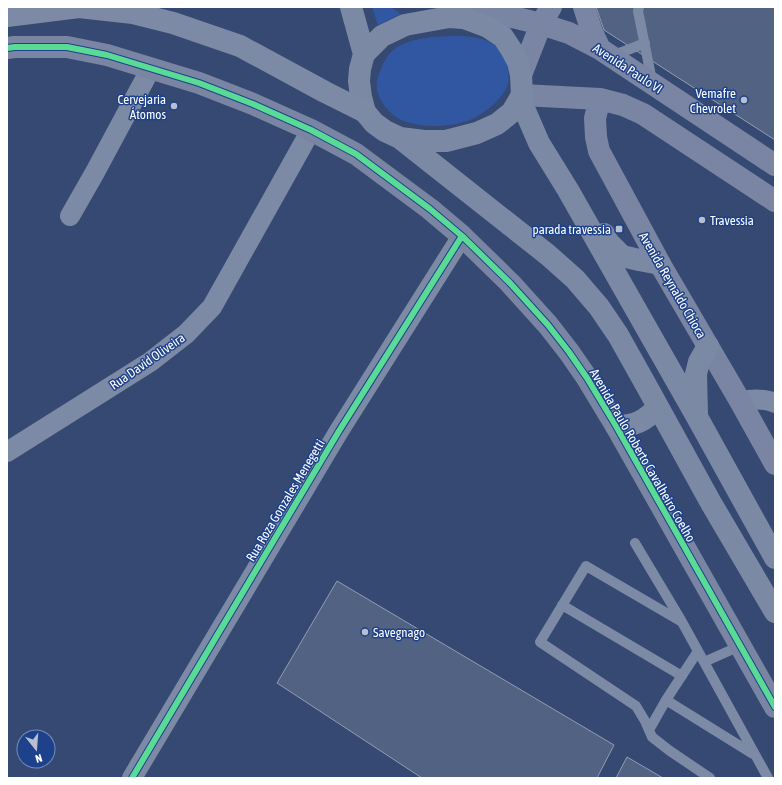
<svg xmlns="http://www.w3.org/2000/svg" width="782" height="785" viewBox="0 0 782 785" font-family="'Asap Condensed',sans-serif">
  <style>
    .green { fill: #3157a2 }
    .building { fill: #526282; stroke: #919db5 }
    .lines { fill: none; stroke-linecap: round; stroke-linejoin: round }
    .lane { stroke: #7d8aa6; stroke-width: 10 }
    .street { stroke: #7d8aa6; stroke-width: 20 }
    .secondary { stroke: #7985a2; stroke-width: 22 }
    .primary { stroke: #7c89a5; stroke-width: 22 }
    .highway { stroke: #7d8aa5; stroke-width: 22 }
    .cycleway-casing { stroke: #1d418b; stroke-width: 8 }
    .cycleway { stroke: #5adb95; stroke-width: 6 }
    .poi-dot { fill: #b9bfce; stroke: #1d418b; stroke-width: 1.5 }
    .labels { text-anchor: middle; stroke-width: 3; stroke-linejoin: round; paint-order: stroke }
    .street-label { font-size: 13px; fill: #fff; stroke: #1d418b }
    .poi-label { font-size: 13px; fill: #fff; stroke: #1d418b; text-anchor: end }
  </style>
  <rect width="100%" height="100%" fill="#364972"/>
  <!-- green -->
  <path class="green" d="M372,7H390L401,14L378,25Z
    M453,36C470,36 492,37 502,53C504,56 505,59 506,62C508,68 510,76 508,83C505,98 482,116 467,121C448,127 426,128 407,122C391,118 374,97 377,81C378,75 381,69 383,64C386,58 391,51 397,47C414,37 434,37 453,36Z"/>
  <!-- building -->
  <path class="building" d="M596,7H775V140L604,30Z
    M337,581L614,745L597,778H422L277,683Z
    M627,757L663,778H616Z"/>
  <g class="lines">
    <!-- lane -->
    <path class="lane" d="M639,7L638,11L652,81
      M611,56L630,49L645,43
      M635,543L681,620
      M562,605L682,676
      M704,662L740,646
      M666,700L753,754
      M649,730L666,700L698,651
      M710,778L670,751L652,737L645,721L636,706L540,642L586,566L682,622L768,778"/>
    <!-- street -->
    <path class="street" d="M70,216L94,174L151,68
      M740,401C752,399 764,398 775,403
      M7,452L150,362L186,334L212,307L311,130
      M132,778L339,431L462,236"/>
    <!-- secondary -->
    <path class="secondary" d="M584,7L592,32L600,49
      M464,18L493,15L505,16L517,18L541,24L569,33L600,49L775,165
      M7,48L15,47H67L107,55L199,83L253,104L311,130L356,154L430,209L462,236L510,283L548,325L569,352L587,378L616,426L775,707
      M521,75L541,24L551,7
      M522,95L600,99L623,105L643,114L775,201
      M600,99L595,118L596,137L599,151L660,264L740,401L775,464"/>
    <!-- primary -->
    <path class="primary" d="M351,7L364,54
      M520,99L539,143L568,190L697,417L775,558
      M400,138L424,141H446L477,133L497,124L512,112L522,95L521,75L518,62L511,49L503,37L488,27L464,18L449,17L405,25L382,36L364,54L360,69L359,81L361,97L365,112L374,123L385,131L400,138L548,255L575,279L599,307L618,335L646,385L711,503L775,612
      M604,234L608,242L622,256L639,260L660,264
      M697,414L696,374L699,362L708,346
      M616,426C635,426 645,421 658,407"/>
    <!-- highway -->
    <path class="highway" d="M7,16L79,7L133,13L173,23L240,46L325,92L365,112"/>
    <!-- cycleway casing -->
    <g class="cycleway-casing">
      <path id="cycleway" d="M7,48L15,47H67L107,55L199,83L253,104L311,130L356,154L430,209L462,236L510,283L548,325L569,352L587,378L616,426L775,707
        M132,778L339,431L462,236"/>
    </g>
    <!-- cycleway -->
    <use href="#cycleway" class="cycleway"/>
  </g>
  <!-- markers -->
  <g class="poi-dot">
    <circle cx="744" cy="100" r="4"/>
    <circle cx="174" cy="106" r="4"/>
    <circle cx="702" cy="220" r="4"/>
    <rect x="615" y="225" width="8" height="8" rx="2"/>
    <circle cx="365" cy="632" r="4"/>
  </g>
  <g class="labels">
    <!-- street labels -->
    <g class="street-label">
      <text transform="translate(628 68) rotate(33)" y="5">Avenida Paulo VI</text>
      <text transform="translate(673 285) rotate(60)" y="5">Avenida Reynaldo Chioca</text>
      <text transform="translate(147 361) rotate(-35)" y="5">Rua David Oliveira</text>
      <text transform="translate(643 455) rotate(60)" y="5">Avenida Paulo Roberto Cavalheiro Coelho</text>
      <text transform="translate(285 500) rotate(-59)" y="5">Rua Roza Gonzales Menegetti</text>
    </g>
    <!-- poi labels -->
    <g class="poi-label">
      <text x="736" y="98">Vemafre<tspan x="736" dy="15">Chevrolet</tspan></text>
      <text x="166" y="104">Cervejaria<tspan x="166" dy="15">Átomos</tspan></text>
      <text x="710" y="225" text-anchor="start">Travessia</text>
      <text x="611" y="234">parada travessia</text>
      <text x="373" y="637" text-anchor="start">Savegnago</text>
    </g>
  </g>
  <!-- border -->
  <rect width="782" height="785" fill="none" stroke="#ffffff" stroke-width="16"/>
  <!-- north arrow -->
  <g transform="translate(36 749) rotate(163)"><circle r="19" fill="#1d418b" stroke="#778db9"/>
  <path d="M0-3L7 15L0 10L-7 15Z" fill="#b9bfce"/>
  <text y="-6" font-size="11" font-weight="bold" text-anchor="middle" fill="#ffffff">N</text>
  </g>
</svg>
